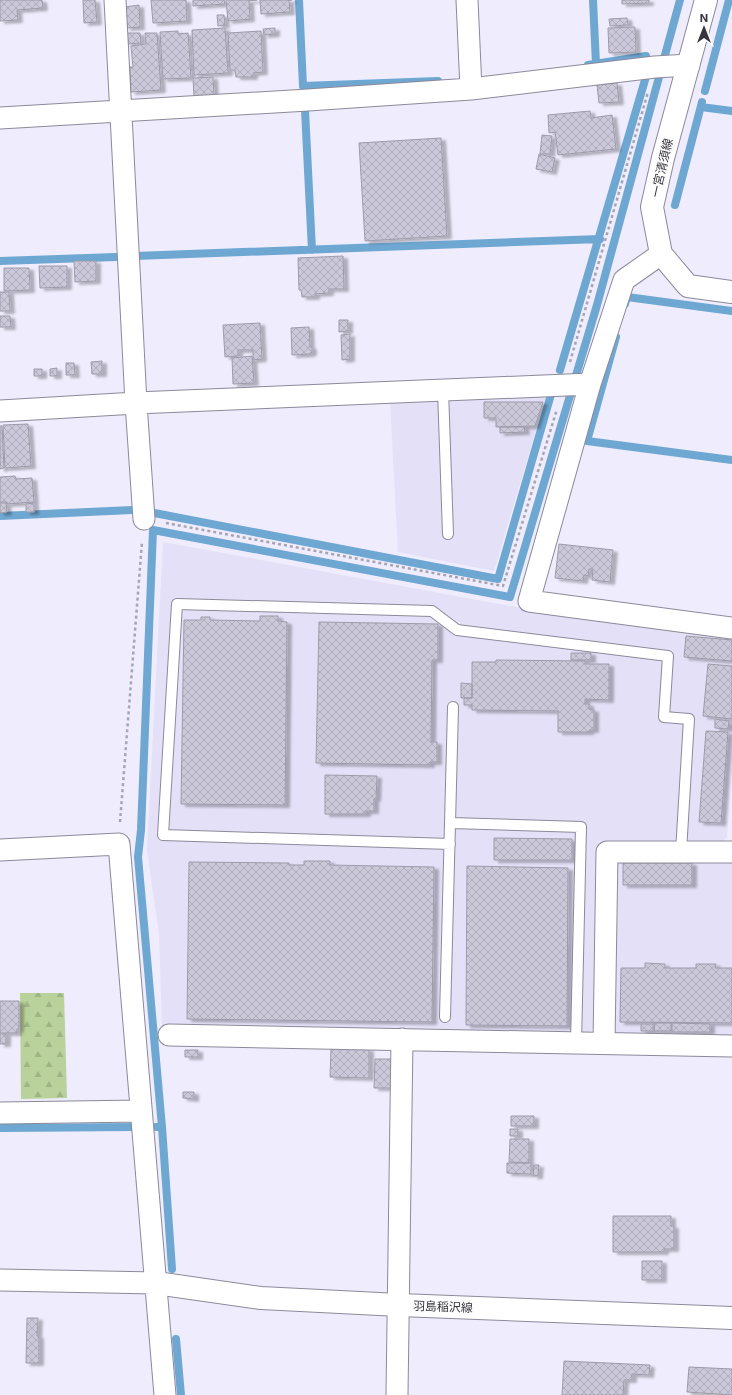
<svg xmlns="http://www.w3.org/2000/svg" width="732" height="1395" viewBox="0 0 732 1395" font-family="Inter,'Noto Sans JP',sans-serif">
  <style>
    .built { fill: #e4e0f7 }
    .forest { fill: url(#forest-firs) }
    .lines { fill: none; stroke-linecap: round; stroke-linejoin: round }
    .stream { stroke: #6ea7d2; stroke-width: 8 }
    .building { fill: url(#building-cross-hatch); stroke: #9d9baa; filter: url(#shadow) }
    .service-casing { stroke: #8c8999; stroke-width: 12 }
    .minor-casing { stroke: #8c8999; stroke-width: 23 }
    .secondary-casing { stroke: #8c8999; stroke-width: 24 }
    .path { stroke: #a7a4b1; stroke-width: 2.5; stroke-dasharray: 3 3; stroke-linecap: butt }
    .service { stroke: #fff; stroke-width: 10 }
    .minor { stroke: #fff; stroke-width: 21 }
    .secondary { stroke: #fff; stroke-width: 22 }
    .labels { text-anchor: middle; stroke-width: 4; stroke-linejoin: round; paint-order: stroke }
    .street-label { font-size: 12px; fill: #38363d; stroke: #fcfcfc }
  </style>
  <defs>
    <pattern id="forest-firs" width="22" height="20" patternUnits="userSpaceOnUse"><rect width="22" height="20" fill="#b9d19a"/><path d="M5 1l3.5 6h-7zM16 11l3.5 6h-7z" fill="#a0b486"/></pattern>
    <pattern id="building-cross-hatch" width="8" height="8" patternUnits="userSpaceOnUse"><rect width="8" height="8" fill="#cbc9d9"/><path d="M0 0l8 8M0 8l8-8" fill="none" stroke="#afadbb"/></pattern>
    <filter id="shadow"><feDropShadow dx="4.5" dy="2.5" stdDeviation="1" flood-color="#0004"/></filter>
  </defs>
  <rect width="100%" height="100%" fill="#efecfd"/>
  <!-- built -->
  <path class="built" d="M547,393L494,571L398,552L390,401Z
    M163,542L516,607L732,635V771L727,837L721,843L599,841L596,1024L590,1033L162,1027L159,934L147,850Z
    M620,860L732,861V1038L620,1037L612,1028L614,865Z"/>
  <!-- forest -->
  <path class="forest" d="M20,993H64L67,1098L21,1099Z"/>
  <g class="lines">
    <!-- stream -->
    <path class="stream" d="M299,0L303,86L438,81
      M593,0L596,64
      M588,65L646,56
      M705,91L729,0
      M701,107L732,111
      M305,110L312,250
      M675,205L702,102
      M135,256L600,239
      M0,261L116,257
      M625,304L627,297L732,311
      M616,337L587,441L732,460
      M560,370L645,80
      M149,512L498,579L552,391
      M0,516L132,510
      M156,1127H162L138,857L141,830L153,530L510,597L597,305L680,0
      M162,1127L172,1269
      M0,1128L136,1127
      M176,1339L181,1395"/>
  </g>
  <!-- building -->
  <path class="building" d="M0,0H42L43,8L17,10L18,20L0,21Z
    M83,0H95L97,22L84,23Z
    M151,0H186L187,21L153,23Z
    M193,0H224L225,4L193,6Z
    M226,0H257L249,1L250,19L228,21Z
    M260,0H292H289L290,12L261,14Z
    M622,0H649V3L622,4Z
    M139,5L140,27L126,28L125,7Z
    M217,15H224L225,25L218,26Z
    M627,18L628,25L610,26L609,19Z
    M635,27L636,52L609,53L608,28Z
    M225,28L228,73L194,75L192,30Z
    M275,28V34L264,35L263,29Z
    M178,31V34L188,33L191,78L163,79L160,32Z
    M261,31L263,72L253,73V77H236L235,70H230L228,33Z
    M126,33H140L141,43L127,44Z
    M145,33H157L161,90L131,92L130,67H133L131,46L146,44Z
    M213,77L214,96L194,97L193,78Z
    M617,83L619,102L599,103L597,85Z
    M590,111L591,118L612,115L616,149L558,155L555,132L549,133L548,115Z
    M542,135L552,136L550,154H540Z
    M441,138L447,236L365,241L359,143Z
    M539,154L555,158L552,172L536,169Z
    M343,256L344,289H329V293L315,294V297H302L301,290H299L298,258Z
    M74,261H96V281L75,282Z
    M39,266H67V287L40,288Z
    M4,268H29L30,290L4,291Z
    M0,292H9L10,311H0Z
    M0,316H10L11,327H0Z
    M339,320H348V331L339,332Z
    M260,323L262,359L253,360V350H238V356L225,357L223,325Z
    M309,327L310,347H312V353H310V354L292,355L291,328Z
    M350,334V359L342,360L341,335Z
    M252,356L254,383L233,384L232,358Z
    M102,361V374H92L91,362Z
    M66,363H74L75,375H66Z
    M57,368V376H50V369Z
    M34,369H42V376H34Z
    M484,402H543L535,426L496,427V418H484Z
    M28,424L31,466L5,468L3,425Z
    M0,426H2L4,468L0,469Z
    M500,427H524L525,432L500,433Z
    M15,476L16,479L32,478L34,502L7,504V502H0V477Z
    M0,503H6L7,512L0,513Z
    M34,503V512H26V504Z
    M559,544L613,550L610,582L592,580L593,569H589L588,576L584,575L583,581L555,578Z
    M260,616H278V621L287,622L285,805L181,804L184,620H201V617H210V620L260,621Z
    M319,622L438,624V660H432L431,742H437V762H430V765L316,763Z
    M686,636L732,640V661L684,657Z
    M571,653H591V660H571Z
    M496,660L585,661V664H609V700L585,699V704H589V709L594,710V730H589V732H558V711L472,710V705H464V698H472V662H496Z
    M708,664L732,666V719L703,716Z
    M461,683L472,684V698H461Z
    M715,719L729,721L728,729L715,728Z
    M706,731L728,732L721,823L699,822Z
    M325,775L377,776L376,799H374V811H366V814H325Z
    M494,838L572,839V860H494Z
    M304,861H330V865L434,867L432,1022L187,1019L189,862L289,863V865H304Z
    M623,863H692V885H623Z
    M467,866L568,868L567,1026L466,1025Z
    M645,963L665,964V968H696V964H716L715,968H732V1023L620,1022L621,968H645Z
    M0,1001H19V1029H17V1033H0Z
    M655,1023H671V1031H654Z
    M672,1023L710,1024V1032H672Z
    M641,1024H653V1031H641Z
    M0,1034H6V1044H0Z
    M331,1049H369V1078L330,1077Z
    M185,1050H198V1057H185Z
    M375,1059H393V1088H374Z
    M183,1092H194V1099L183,1098Z
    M511,1116H534V1126H511Z
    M510,1129H518V1136H510Z
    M510,1139H529V1163L509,1162Z
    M507,1163H531V1174L507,1173Z
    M534,1165H539L538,1176H533Z
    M613,1216H671V1226H674V1249H664V1252H613Z
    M642,1261H662V1280H642Z
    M27,1318H38L37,1336H39V1363H26Z
    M564,1361L650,1365L649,1375L632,1374V1380H624L623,1395H562Z
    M689,1367L732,1369V1395L687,1392Z"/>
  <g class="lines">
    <!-- service casing -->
    <g class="service-casing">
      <path id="service" d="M443,390L448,534
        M451,823L581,827L576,1043
        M450,844L163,835L177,604L432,611L457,630L668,656L664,717L689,719L681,852
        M445,1017L453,707"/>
    </g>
    <!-- minor casing -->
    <g class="minor-casing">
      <path id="minor" d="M115,0L136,403L144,519
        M467,0L471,89
        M0,118L308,100L471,89L655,67L689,65
        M661,254L624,280L590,384L529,601L732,628
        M0,411L136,403L590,384
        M0,850L119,844L165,1395
        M169,1035L732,1046
        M604,1043L607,852H732
        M0,1113L141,1111
        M0,1280L156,1283
        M397,1395L402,1039"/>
    </g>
    <!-- secondary casing -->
    <g class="secondary-casing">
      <path id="secondary" d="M706,0L663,158L652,207L661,254L688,286L732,292
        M156,1283L261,1298L399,1305L732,1318"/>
    </g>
    <!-- path -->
    <path class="path" d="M570,362L648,92
      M166,523L503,586L557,409
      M120,822L142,542"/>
    <!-- service -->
    <use href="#service" class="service"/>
    <!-- minor -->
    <use href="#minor" class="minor"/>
    <!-- secondary -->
    <use href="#secondary" class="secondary"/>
  </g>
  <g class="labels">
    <!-- street labels -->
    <g class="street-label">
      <text transform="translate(662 168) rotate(-77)" y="4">一宮清須線</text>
      <text transform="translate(443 1307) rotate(2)" y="4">羽島稲沢線</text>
    </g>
  </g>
  <!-- north arrow -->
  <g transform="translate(704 28)" stroke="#fcfcfc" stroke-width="3" paint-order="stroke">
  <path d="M0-3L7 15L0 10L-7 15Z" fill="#38363d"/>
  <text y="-6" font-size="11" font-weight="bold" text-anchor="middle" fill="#38363d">N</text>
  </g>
</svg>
